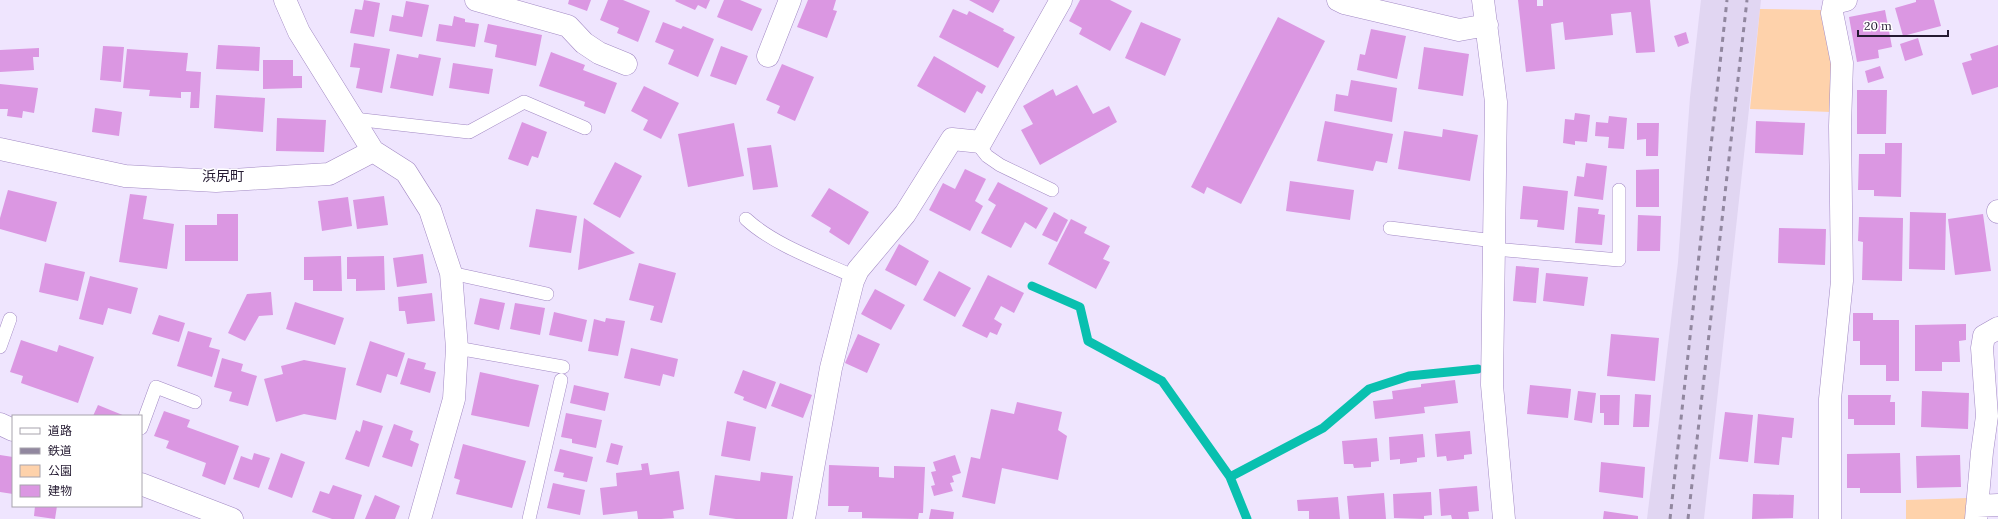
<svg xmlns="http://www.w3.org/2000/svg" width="1998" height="519" viewBox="0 0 1998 519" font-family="Lora,'Noto Sans JP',serif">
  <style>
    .built { fill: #e1d6f2 }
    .green { fill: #fed2ab }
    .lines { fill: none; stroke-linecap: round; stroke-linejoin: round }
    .stream { stroke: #09c0af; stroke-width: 9 }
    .building { fill: #db97e2 }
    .service-casing { stroke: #a289c4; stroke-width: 14 }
    .minor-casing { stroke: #a289c4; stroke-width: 23 }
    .service { stroke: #fff; stroke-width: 13 }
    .minor { stroke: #fff; stroke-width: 22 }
    .rail { stroke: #91879f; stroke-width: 3; stroke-dasharray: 5 5; stroke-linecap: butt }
    .labels { text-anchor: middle; stroke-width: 3; stroke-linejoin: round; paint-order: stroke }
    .neighbourhood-label { font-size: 14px; fill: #251b32; stroke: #fff }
  </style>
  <rect width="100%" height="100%" fill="#efe5fe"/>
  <!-- built -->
  <path class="built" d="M1701,0H1761L1704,519H1647L1678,262L1690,97Z"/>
  <!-- green -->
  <path class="green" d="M1760,9L1822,10L1832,64L1831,112L1750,109Z
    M1968,498V519H1906V500Z"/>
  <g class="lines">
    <!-- stream -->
    <path class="stream" d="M1032,286L1080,307L1088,341L1162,381L1230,477L1247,519
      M1230,477L1323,428L1369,389L1409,376L1478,369"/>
  </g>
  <!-- building -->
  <path class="building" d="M364,0L380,3L374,37L350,33L355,9L362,10Z
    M569,0H591L587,11L568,4Z
    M608,0H623L650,11L638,42L617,33L619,28L600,20Z
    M676,0H710L706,9L698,5L695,10L675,1Z
    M724,0H740L762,9L752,31L717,17Z
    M808,0H836L833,10L837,11L827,38L797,27Z
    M969,0H1000L993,13Z
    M1080,0H1110L1132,11L1110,51L1079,34L1082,28L1069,21Z
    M1518,0H1537V6H1543V0H1650L1655,52L1636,53L1631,12L1611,14L1613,35L1565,40L1563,22L1551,24L1555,69L1526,72Z
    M1916,0H1934L1941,26L1903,36L1895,8L1916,2Z
    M406,1L429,5L422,37L389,31L392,15L403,17Z
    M953,9L967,15L969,11L1004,29L1003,31L1015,37L998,68L939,37Z
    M1885,10L1892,47L1878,50L1879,58L1857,62L1849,17Z
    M454,16L465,19V22L479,24L475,47L436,41L439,24L452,26Z
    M1278,17L1325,41L1241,204L1207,187L1204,194L1191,187Z
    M663,22L681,29L683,26L714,39L698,77L668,64L674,50L655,42Z
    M1141,22L1181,39L1165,76L1125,58Z
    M488,24L542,35L536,66L495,57L497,45L484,42Z
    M1371,29L1406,36L1397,79L1357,70L1360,54L1365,55Z
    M1686,32L1689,43L1678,47L1674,36Z
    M1918,38L1923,55L1905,61L1900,44Z
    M354,43L390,49L382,93L356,88L360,68L350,67Z
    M218,45L260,47L259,71L216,69Z
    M1998,45V87L1972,95L1962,63L1972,60L1970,54Z
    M103,46L124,47L121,82L100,80Z
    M721,46L748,56L736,85L710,76Z
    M1424,47L1469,54L1463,96L1418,89Z
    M39,48V57H33L34,70L0,72V50Z
    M127,49L188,53L186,71L201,72L199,108H190L191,92H181V98L149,96L150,90L123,88Z
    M551,52L585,65L583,70L617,83L605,114L584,106L585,102L539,86Z
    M397,54L418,58L419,54L441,58L433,96L390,88Z
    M934,56L986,86L982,94L977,91L965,113L917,86Z
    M263,60H293V76H302V88L263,89Z
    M453,63L493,69L489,94L449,88Z
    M782,64L814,77L795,121L777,113L780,106L766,100Z
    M1880,66L1884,78L1868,83L1865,71Z
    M1351,80L1397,88L1392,122L1334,111L1336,94L1348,96Z
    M0,84L38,88L34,113L23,111L22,118L7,116L8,109H0Z
    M1077,85L1093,114L1109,106L1117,122L1040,165L1021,130L1033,124L1023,106L1053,89L1056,96Z
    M644,86L679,103L661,139L643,130L648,120L631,111Z
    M1857,90H1887L1886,134H1857Z
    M216,95L265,98L263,132L214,128Z
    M95,108L122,112L119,136L92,132Z
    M1575,113L1590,115L1587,142L1575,141V145L1563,143L1565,119L1574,120Z
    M1609,116L1627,118L1624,149L1608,148L1609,137L1595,136L1596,122L1608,123Z
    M277,118L326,120L324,152L276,151Z
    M1325,121L1393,134L1387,163L1376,161L1373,171L1317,161Z
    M1756,121L1805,123L1803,155L1755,153Z
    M522,122L547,132L538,158L532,156L528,166L508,159Z
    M734,123L744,176L688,187L678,134Z
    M1637,123H1659L1658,156H1646V139L1637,140Z
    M1443,129L1478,135L1470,181L1398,169L1404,131L1442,137Z
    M1885,143H1902L1901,197L1874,196V190H1858L1859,154H1885Z
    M771,145L778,187L753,190L747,148Z
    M615,162L642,176L620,218L593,204Z
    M1586,163L1607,166L1603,200L1574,196L1577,176L1584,177Z
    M965,169L986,179L975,201L983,206L970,231L929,210L943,183L955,189Z
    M1659,169V207H1636V170Z
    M1290,181L1354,190L1350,220L1286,211Z
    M998,182L1048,208L1036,229L1025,222L1011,248L981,233L996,205L988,200Z
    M1523,186L1568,191L1564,230L1537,227L1538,220L1520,219Z
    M829,188L869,212L849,245L829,232L831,228L811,216Z
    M8,190L57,202L46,242L0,229V218Z
    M130,194L147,196L143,219L174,224L167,269L119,262Z
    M384,196L388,225L357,229L353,200Z
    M348,197L352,226L322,231L318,201Z
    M1578,207L1599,209L1598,214L1605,215L1602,245L1575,243Z
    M536,209L577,216L571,253L529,247Z
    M1054,212L1068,220L1057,242L1042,235Z
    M1910,212L1946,213L1945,270L1909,269Z
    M217,214H238V261H185V225H217Z
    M1983,214L1991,271L1955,275L1948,219Z
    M1638,215L1661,216L1660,251H1637Z
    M1859,217L1903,218L1902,281L1862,280L1863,242L1858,241Z
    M584,218L635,253L578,270Z
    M1071,219L1087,227L1084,233L1110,246L1103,259L1110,262L1096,289L1048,264Z
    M1779,228L1826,229L1825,265L1778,263Z
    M899,244L929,261L916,286L885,270Z
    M423,254L427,283L397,287L393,258Z
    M341,256L342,291H313V280H304V257Z
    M384,256L385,290L356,291V279H347V257Z
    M45,263L85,272L78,301L39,292Z
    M639,263L676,273L662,323L650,320L654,306L629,300Z
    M1516,266L1539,268L1536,303L1513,301Z
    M939,271L971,288L955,317L923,300Z
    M1546,273L1588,277L1584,306L1543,301Z
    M988,275L1024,293L1014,313L1001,306L994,319L1002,324L997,335L990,332L987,338L962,326Z
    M90,276L138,288L131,314L108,308L103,325L79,319Z
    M875,289L905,305L891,330L861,314Z
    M271,292L273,315L259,316L245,341L228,333L247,294Z
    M432,293L435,321L407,324L405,311H399L398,297Z
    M480,298L505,303L499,330L474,324Z
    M295,302L344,318L335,345L286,329Z
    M515,303L545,308L540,335L510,329Z
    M554,312L587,320L582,342L549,335Z
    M1853,313H1873V320H1899V381H1886V365H1860V341H1853Z
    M159,315L185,323L179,342L152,334Z
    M606,318L625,321L618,356L588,351L594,319L605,322Z
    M1966,324V340L1959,341L1960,362H1942V371H1915V325Z
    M188,331L212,338L209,347L220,350L212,377L177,366Z
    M858,334L880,344L867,373L845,363Z
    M1611,334L1659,338L1655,381L1607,376Z
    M21,340L57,352L59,345L94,357L78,403L21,383L23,376L10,372Z
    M370,341L405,353L397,377L387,374L381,393L356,385Z
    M631,348L678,359L674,377L663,374L660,386L624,378Z
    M222,358L243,364L241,371L257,376L248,406L229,401L232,392L214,387Z
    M408,358L426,363L424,369L436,372L430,393L400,384Z
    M304,360L346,368L336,420L304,414L276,422L264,379L283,374L281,366Z
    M743,370L776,382L766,409L743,400L744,397L734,393Z
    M480,372L539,385L529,427L471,415Z
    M1455,380L1458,403L1424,407L1425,413L1375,419L1373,401L1393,399L1392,391L1421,387V384Z
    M780,383L812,395L803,418L771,406Z
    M574,385L609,393L605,411L570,403Z
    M1530,385L1571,389L1568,418L1527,414Z
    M1578,391L1596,393L1592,423L1574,420Z
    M1922,391L1969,393L1968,429L1921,427Z
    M1635,394L1651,395L1649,427H1633Z
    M1600,395H1620L1619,425H1604V413H1600Z
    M1848,395H1891L1890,402H1895V425H1854V419H1848Z
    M1017,402L1062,412L1058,430L1067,436L1058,480L1002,468L995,504L962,497L971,457L980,459L991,409L1014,414Z
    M98,405L125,416H93Z
    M164,411L190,420L187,427L239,446L225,485L202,476L206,463L166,448L169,441L154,436Z
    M1725,412L1753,415L1748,462L1719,459Z
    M566,413L602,420L596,448L572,443V439L561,437Z
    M1758,414L1794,418L1792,438L1782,437L1779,465L1754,463Z
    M363,420L383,426L369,467L345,459L356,430L360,432Z
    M727,421L756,427L750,461L721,456Z
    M394,424L413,431L410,440L419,444L412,467L382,457Z
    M1470,431L1472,454L1464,455V459L1447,461L1446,456L1437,457L1435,434Z
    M1423,434L1425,457L1417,458V462L1400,464V459L1390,460L1389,437Z
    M1377,438L1379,461L1371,462V467L1354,468L1353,464H1344L1342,441Z
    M611,443L623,446L618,465L606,462Z
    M463,444L526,461L512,508L456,494L460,480L454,478Z
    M560,449L593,457L587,482L563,477L564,473L554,471Z
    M254,453L270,458L259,488L233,479L241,456L252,460Z
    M281,453L305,462L292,498L268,489Z
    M1900,453L1901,493H1860V488H1847V454Z
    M0,455L13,457V494L0,492Z
    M955,455L961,473L952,476L954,482L950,483L953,491L934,496L931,486L935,485L931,472L936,471L933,462Z
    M1960,455L1961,487L1917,488L1916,456Z
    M1601,462L1645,467L1643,498L1599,492Z
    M648,463L650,475L679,471L684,509L673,511L674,518L661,519H638L637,511L603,515L600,488L617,486L616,473L642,470L641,464Z
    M829,465L879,467V477L894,478V466L925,467L923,513H919L918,519L862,518V512H848L849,506H828Z
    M761,472L793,476L787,519H736L709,515L715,475L760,481Z
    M553,483L585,490L580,515L547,508Z
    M333,485L362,495L354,519H332L312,512L320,491L329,494Z
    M1477,486L1479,511L1468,512L1469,519H1452L1451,515L1441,516L1439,489Z
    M1431,492L1432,515L1424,516V519L1394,518L1393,494Z
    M1384,493L1386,519H1349L1347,496Z
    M1753,494L1794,495L1793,518L1752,519Z
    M375,495L400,506L395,519H365Z
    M1338,497L1340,519H1309V511H1298L1297,500Z
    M35,506H57L55,519L34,516Z
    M931,509L954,512L953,519H929Z
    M1604,511L1638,516V519H1603Z"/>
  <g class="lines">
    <!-- service casing -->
    <g class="service-casing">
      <path id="service" d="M354,119L469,132L524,102L585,128
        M976,142L987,156L1000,165L1052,190
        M746,219C774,245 820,261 855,277
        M1390,228L1494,241
        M1494,249L1619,260V190
        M451,273L547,294
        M0,347L10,319
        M457,348L563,367
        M141,428L156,387L195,402
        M529,519L561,380"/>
    </g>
    <!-- minor casing -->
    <g class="minor-casing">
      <path id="minor" d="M285,0L299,32L373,151L406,172L430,210L451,273L457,348L454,399L420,519
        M476,0L568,26L584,43L599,53L626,64
        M1338,0L1344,3L1459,30L1487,25
        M1483,0L1496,102L1492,385L1504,519
        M768,56L790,0
        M0,149L125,176L216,181L329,174L373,151
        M1998,211V212
        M0,424L13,430
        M141,484L232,519
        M1977,506L1998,505
        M804,519L831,368L853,281L858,270L905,214L952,139L981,142L1061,0
        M1830,519V399L1842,281L1840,126L1842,63L1832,13L1834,3L1846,0
        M1976,519L1982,452L1987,416L1982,348L1984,336L1998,328"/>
    </g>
    <!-- service -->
    <use href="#service" class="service"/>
    <!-- minor -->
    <use href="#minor" class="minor"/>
    <!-- rail -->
    <path class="rail" d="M1670,519L1727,0
      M1688,519L1747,0"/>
  </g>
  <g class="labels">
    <!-- neighbourhood labels -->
    <g class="neighbourhood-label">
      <text x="223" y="181">浜尻町</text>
    </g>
  </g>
  <!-- legend -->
  <rect x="12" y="415" width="130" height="92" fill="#ffffff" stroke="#a8a4ad"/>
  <rect x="20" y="428" width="20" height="6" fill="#ffffff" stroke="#a8a4ad"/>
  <text x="48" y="435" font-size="12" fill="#251b32">道路</text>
  <rect x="20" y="448" width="20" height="6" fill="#91879f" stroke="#a8a4ad"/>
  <text x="48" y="455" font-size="12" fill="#251b32">鉄道</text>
  <rect x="20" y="465" width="20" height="12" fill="#fed2ab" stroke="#a8a4ad"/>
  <text x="48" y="475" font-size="12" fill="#251b32">公園</text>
  <rect x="20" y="485" width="20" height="12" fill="#db97e2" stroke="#a8a4ad"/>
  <text x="48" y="495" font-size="12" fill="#251b32">建物</text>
  <!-- scale -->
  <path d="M1858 30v6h90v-6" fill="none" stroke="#251b32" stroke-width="2"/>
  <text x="1864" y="30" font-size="12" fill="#251b32" stroke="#ffffff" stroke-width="3" paint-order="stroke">20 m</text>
</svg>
